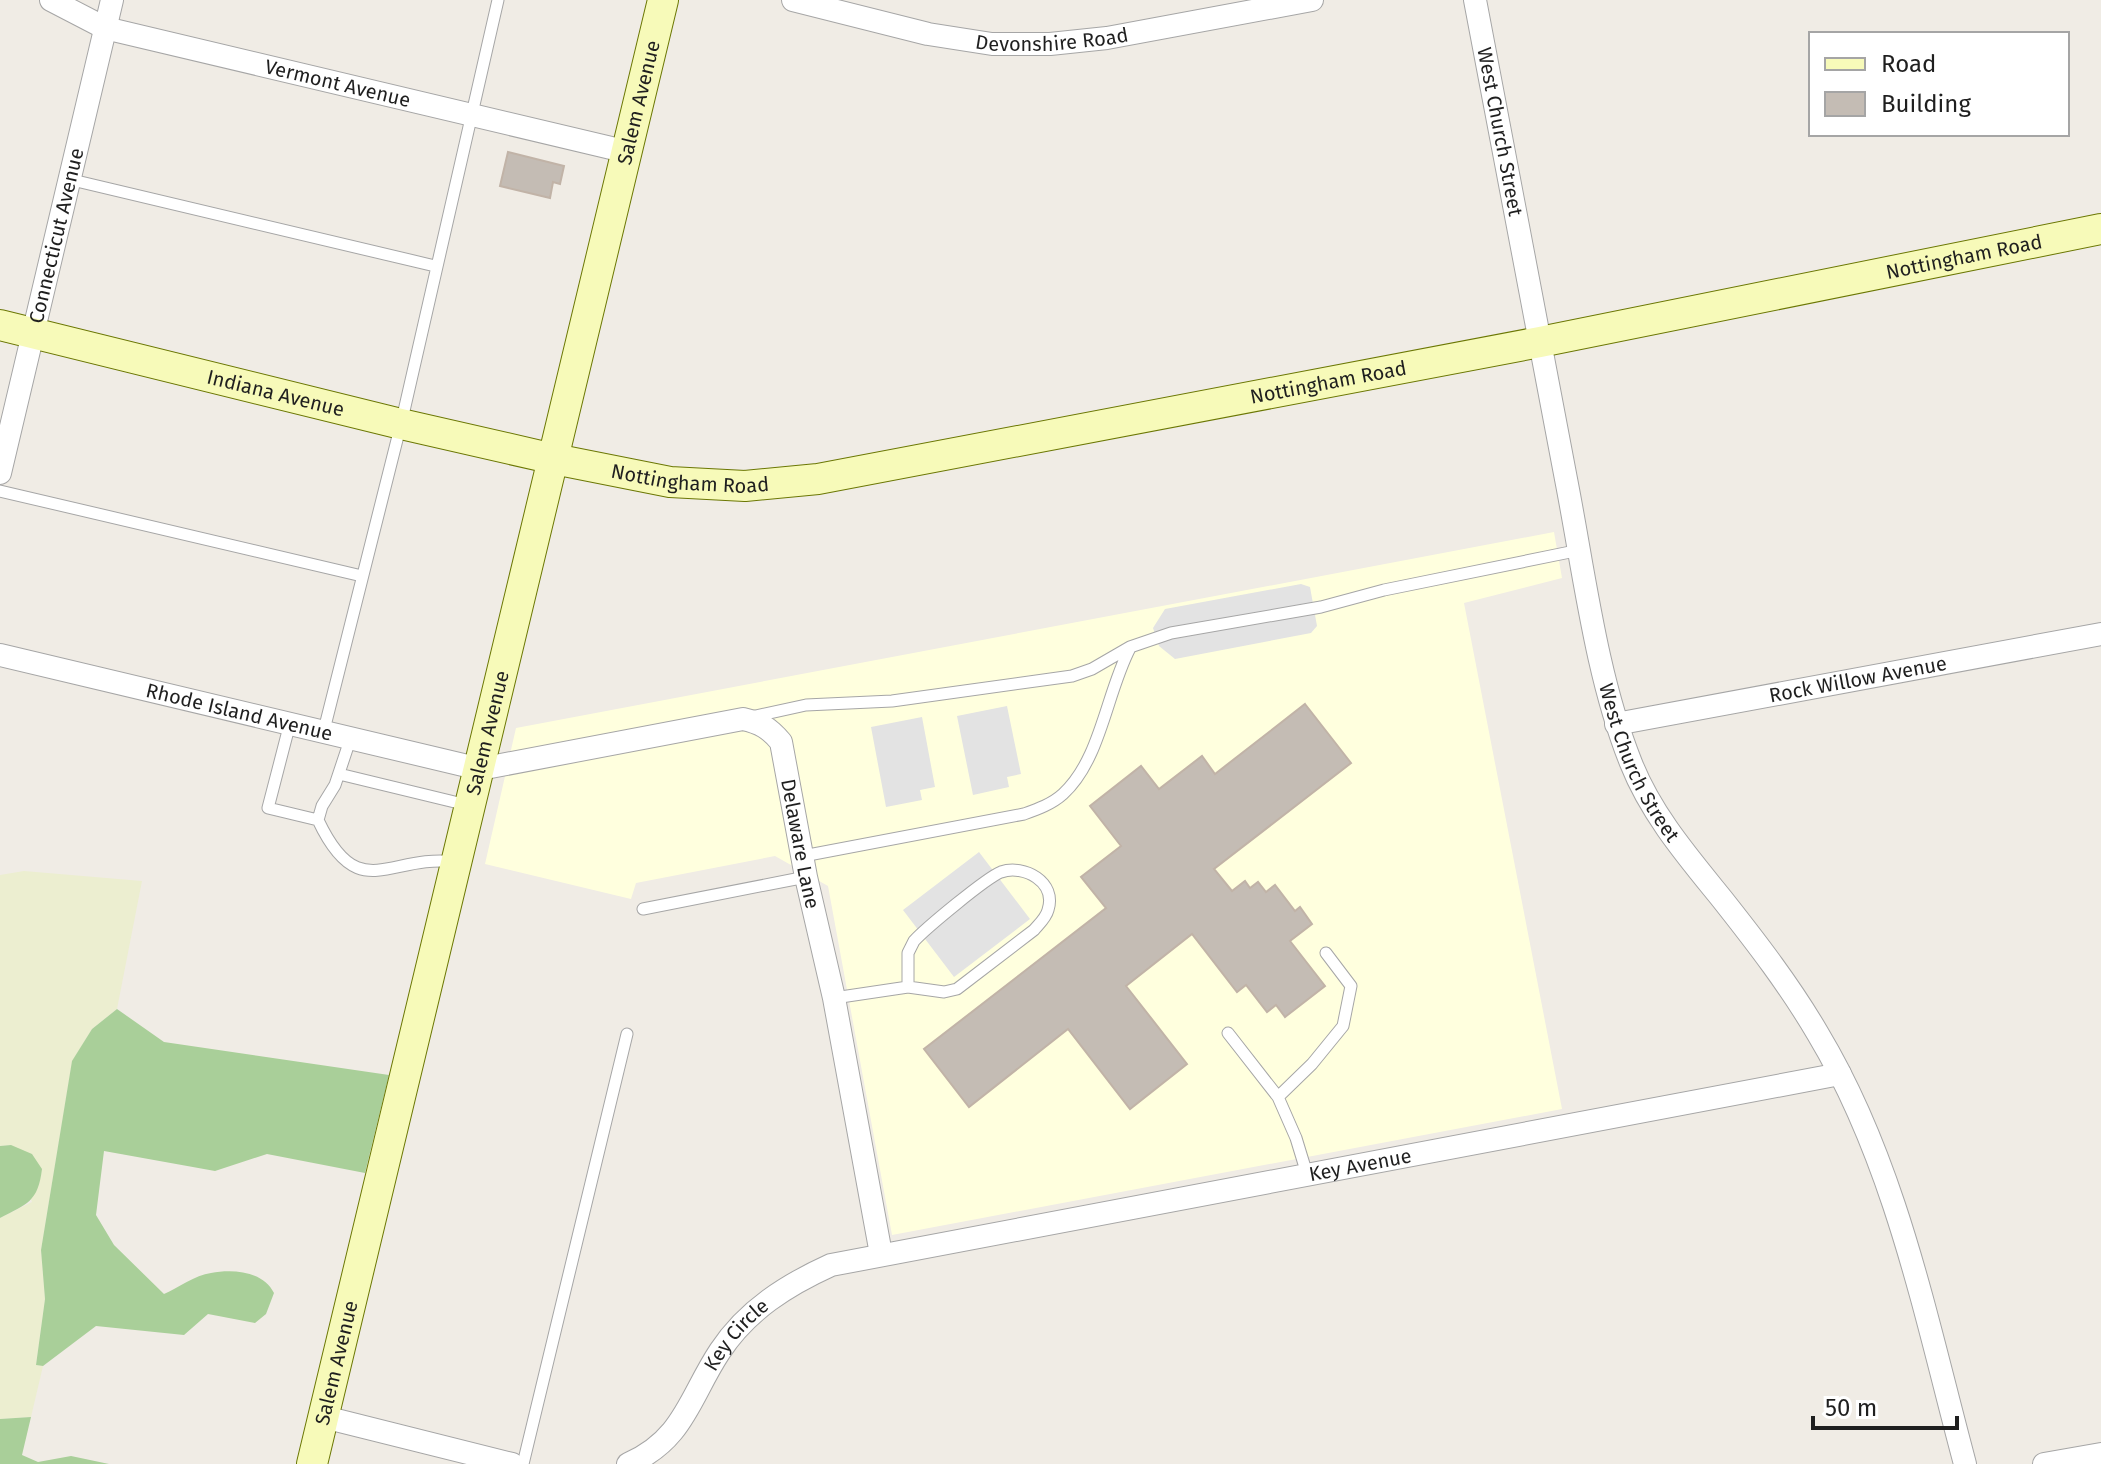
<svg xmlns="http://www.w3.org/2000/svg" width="2101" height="1464" viewBox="0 0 2101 1464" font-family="'Fira Sans',sans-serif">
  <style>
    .education { fill: #ffffde }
    .farmland { fill: #eceed0 }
    .forest { fill: #a9cf99 }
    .parking { fill: #e3e3e3 }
    .building { fill: #c4bcb4; stroke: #c1b3a7; stroke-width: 2 }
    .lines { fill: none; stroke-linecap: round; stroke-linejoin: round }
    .lane-casing { stroke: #a6a6a6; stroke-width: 13 }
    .street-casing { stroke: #a6a6a6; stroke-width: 24 }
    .secondary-casing { stroke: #6b7704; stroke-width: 32 }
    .lane { stroke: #fff; stroke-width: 11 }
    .street { stroke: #fff; stroke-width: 22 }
    .secondary { stroke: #f7fab9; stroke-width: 30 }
    .labels { text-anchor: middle; stroke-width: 8; stroke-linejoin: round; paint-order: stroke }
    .street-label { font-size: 20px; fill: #1f1f1f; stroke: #fff }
  </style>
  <rect width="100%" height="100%" fill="#f0ece5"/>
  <!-- education -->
  <path class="education" d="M1554,532L1562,578L1464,603L1562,1109L892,1235L828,886L775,856L636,883L631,899L485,864L516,728Z"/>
  <!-- farmland -->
  <path class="farmland" d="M24,871L142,881L117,1009L92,1029L72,1062L41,1250L45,1299L36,1365L43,1366L31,1417L0,1419V1218L32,1202L11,1145L0,1146V875Z"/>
  <!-- forest -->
  <path class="forest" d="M117,1009L164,1042L389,1075L365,1173L267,1154L215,1171L104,1151L96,1215L114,1245L164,1294C178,1288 195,1275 211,1273C233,1269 263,1271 274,1293L266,1314L255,1323L208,1314L184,1335L96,1326L43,1366L36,1365L45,1299L41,1250L72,1061L92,1029Z
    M11,1145L32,1154L42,1169C38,1202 27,1204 0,1218V1146Z
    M31,1417L22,1455L38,1462L71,1456L109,1464H0V1419Z"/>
  <!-- parking -->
  <path class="parking" d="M1301,584L1310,587L1317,626L1311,633L1175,659L1159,646L1153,628L1165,609Z
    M1007,706L1021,774L1007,777L1009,787L973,795L957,716Z
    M922,717L935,787L920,790L922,800L886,807L871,727Z
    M979,852L1030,919L954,977L903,910Z"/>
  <!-- building -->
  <path class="building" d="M508,152L564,166L560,184L553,182L550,198L500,186Z
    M1305,704L1351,763L1214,869L1232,891L1245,881L1250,888L1258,882L1266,892L1275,885L1295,911L1300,907L1312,924L1290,941L1325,986L1285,1017L1276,1005L1267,1012L1246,985L1237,992L1192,934L1126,986L1187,1064L1130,1109L1068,1029L969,1107L924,1049L1106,908L1081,877L1121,846L1090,806L1141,766L1159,789L1202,756L1215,774Z"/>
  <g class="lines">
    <!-- lane casing -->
    <g class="lane-casing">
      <path id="lane" d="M68,179L435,266
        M0,491L362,576
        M751,717L806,705L892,701L1072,676L1092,669L1130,647L1171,633L1321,607L1384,590L1580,550
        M290,723L268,808L318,820
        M324,730L401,424L498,0
        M351,737L335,785L322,806L318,820C359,907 389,853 456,862
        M339,774L467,805
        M803,856L1024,814C1038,809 1052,804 1063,794C1101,759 1106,694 1130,648
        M643,909L806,877
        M834,998L908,987L944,992L957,989L1034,930C1039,924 1046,918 1048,910C1057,882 1024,864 1001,872C986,878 926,928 914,941L908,953V987
        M1228,1033L1278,1097L1296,1138L1307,1174
        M1278,1097L1312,1064L1343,1026L1351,986L1326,953
        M523,1464L627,1034"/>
    </g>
    <!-- street casing -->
    <g class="street-casing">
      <g id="street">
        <path id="s1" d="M51,0L105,28L628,152"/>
        <path id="s2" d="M793,0L928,34L992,44H1050L1107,38L1312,0"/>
        <path id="s3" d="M1475,0C1506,160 1536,320 1566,479C1584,571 1596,676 1631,763C1651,814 1688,857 1722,899C1756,942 1790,986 1818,1034C1896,1164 1926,1319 1965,1464"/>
        <path id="s4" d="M0,473L112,0"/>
        <path id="s5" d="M0,655L480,769L743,719C761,723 769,728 781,742L806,877L834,998L881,1254"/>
        <path id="s6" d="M1616,724L2101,634"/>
        <path d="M324,1417L512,1464"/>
        <path id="s7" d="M628,1464C684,1440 690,1396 720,1351C747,1310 787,1285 831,1265L1840,1074"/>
        <path d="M2044,1464L2101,1454"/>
      </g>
    </g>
    <!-- secondary casing -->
    <g class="secondary-casing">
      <g id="secondary">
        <path id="s8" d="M0,325L401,424L554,459L670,482L745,486L818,479L1540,342L2101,229"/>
        <path id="s9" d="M312,1464L663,0"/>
      </g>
    </g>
    <!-- lane -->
    <use href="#lane" class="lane"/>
    <!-- street -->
    <use href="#street" class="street"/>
    <!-- secondary -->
    <use href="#secondary" class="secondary"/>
  </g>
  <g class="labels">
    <!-- street labels -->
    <g class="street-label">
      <text dy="7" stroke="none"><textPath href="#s2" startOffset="264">Devonshire Road</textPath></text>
      <text dy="7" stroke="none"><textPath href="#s1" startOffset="300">Vermont Avenue</textPath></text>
      <text dy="7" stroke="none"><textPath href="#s9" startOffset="1400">Salem Avenue</textPath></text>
      <text dy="7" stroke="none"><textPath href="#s3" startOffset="134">West Church Street</textPath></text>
      <text dy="7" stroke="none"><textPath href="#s4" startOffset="244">Connecticut Avenue</textPath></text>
      <text dy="7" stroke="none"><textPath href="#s8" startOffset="2004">Nottingham Road</textPath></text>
      <text dy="7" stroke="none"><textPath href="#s8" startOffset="1356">Nottingham Road</textPath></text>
      <text dy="7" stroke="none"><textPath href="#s8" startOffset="284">Indiana Avenue</textPath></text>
      <text dy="7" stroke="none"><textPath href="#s8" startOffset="708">Nottingham Road</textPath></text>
      <text dy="7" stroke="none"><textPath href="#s6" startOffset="246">Rock Willow Avenue</textPath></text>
      <text dy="7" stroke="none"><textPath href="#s5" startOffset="246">Rhode Island Avenue</textPath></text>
      <text dy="7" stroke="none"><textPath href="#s9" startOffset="752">Salem Avenue</textPath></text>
      <text dy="7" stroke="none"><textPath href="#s3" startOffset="782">West Church Street</textPath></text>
      <text dy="7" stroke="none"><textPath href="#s5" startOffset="910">Delaware Lane</textPath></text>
      <text dy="7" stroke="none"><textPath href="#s7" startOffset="830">Key Avenue</textPath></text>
      <text dy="7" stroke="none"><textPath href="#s7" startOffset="172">Key Circle</textPath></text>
      <text dy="7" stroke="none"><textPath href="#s9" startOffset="104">Salem Avenue</textPath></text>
    </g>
  </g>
  <!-- legend -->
  <rect x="1809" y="32" width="260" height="104" fill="#ffffff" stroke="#a5a5a5" stroke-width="2"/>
  <rect x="1825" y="58" width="40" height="12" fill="#f7fab9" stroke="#a5a5a5" stroke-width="2"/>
  <text x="1881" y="72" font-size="24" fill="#1f1f1f">Road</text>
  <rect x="1825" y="92" width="40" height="24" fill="#c4bcb4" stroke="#a5a5a5" stroke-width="2"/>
  <text x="1881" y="112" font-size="24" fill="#1f1f1f">Building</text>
  <!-- scale -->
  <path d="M1813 1416v12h144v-12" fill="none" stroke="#1f1f1f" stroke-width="4"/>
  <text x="1825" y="1416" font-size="24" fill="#1f1f1f" stroke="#ffffff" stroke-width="6" paint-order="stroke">50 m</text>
</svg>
